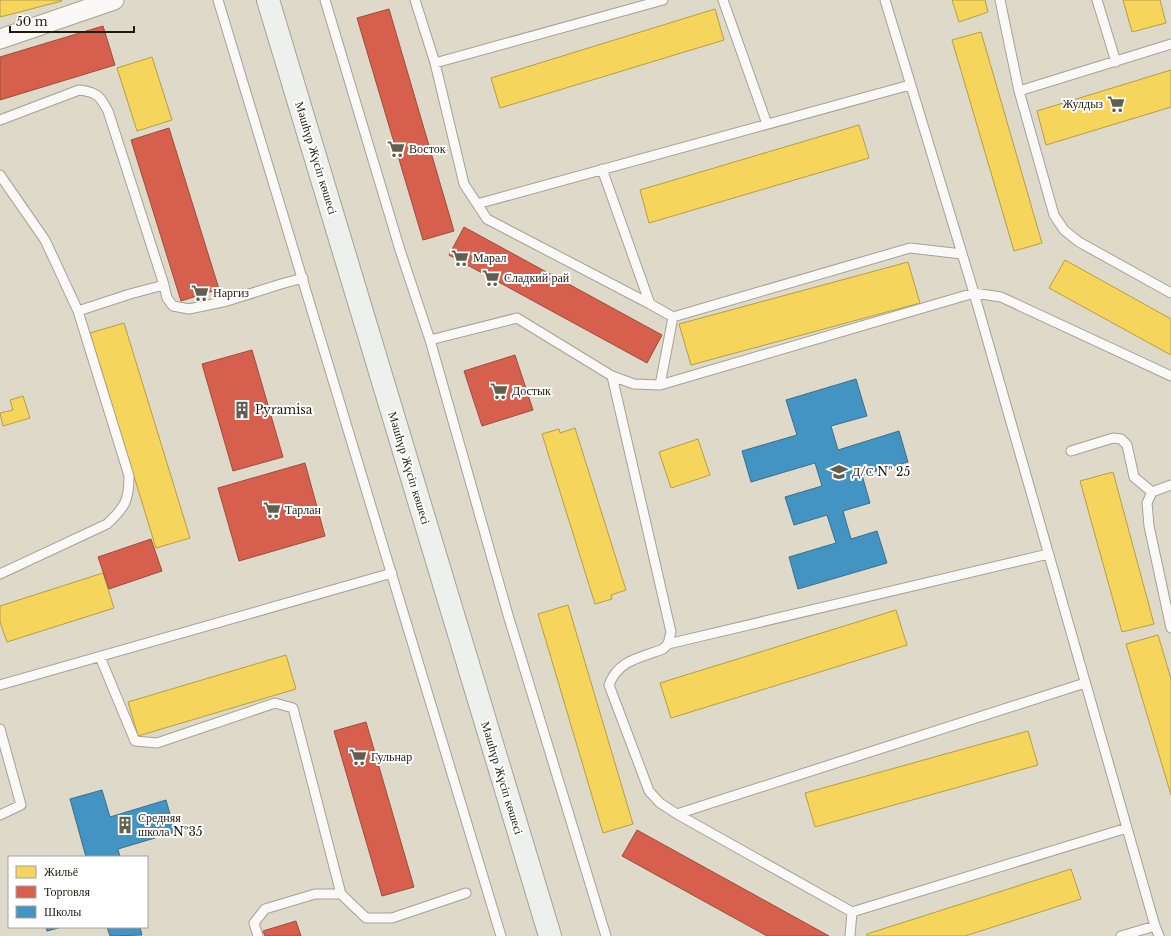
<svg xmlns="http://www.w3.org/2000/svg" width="1171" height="936" viewBox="0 0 1171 936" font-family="'Libre Baskerville',serif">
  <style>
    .homes { fill: #f6d55c; stroke: #b69e45 }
    .shops { fill: #d6604d; stroke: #9f4c3a }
    .schools { fill: #4393c3; stroke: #386f8d }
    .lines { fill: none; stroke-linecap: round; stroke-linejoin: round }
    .service-casing { stroke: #a5a294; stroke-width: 11 }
    .minor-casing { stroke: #a5a294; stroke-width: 21 }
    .secondary-casing { stroke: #a5a294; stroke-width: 24 }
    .service { stroke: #faf9f7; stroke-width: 9 }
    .minor { stroke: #faf9f7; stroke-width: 19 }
    .secondary { stroke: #edf0ed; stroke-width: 22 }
    .labels { text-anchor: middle; stroke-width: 4; stroke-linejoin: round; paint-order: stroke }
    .poi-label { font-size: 12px; fill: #1f1c0f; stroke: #fff; text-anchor: start }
    .street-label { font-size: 12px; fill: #1f1c0f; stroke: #fff }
  </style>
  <rect width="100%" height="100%" fill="#ded9c8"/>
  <!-- homes -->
  <path class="homes" d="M0,0H61L62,1L0,17Z
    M952,0H985L988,12L959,22Z
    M1123,0H1160L1166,23L1132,32Z
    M715,9L724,40L500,108L491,78Z
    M981,32L1042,243L1014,251L952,40Z
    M152,57L172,120L137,131L117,68Z
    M1171,70V107L1046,145L1037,111Z
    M859,125L869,158L649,223L640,190Z
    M1065,260L1171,319V355L1049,288Z
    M908,262L920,303L691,365L679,324Z
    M124,323L190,538L156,548L90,333Z
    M23,396L30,418L3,426L0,413L13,410L10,400Z
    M575,428L626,590L611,595L612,599L595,604L542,434L559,429L560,433Z
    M698,439L710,475L671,488L659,452Z
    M1113,472L1154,624L1122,632L1080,481Z
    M103,573L114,608L7,642L0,622V606Z
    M568,605L633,824L603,833L538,614Z
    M896,610L907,645L671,718L660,683Z
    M1158,635L1171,679V795L1126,644Z
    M286,655L296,689L138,736L128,702Z
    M1028,731L1038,765L815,827L805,793Z
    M1071,869L1081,899L965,936H867V934Z"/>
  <!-- shops -->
  <path class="shops" d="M389,9L454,231L423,240L357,18Z
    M103,26L115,65L0,100V57Z
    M169,128L219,289L181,301L131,140Z
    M464,227L662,335L647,363L449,255Z
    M252,350L283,457L233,471L202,364Z
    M515,355L533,410L482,426L464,371Z
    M305,463L325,536L239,561L218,488Z
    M151,539L162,571L109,589L98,557Z
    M366,722L414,887L382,896L334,731Z
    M637,830L829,936H767L622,856Z
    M296,921L301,936H265L263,931Z"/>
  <!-- schools -->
  <path class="schools" d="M856,379L867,416L831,426L838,450L899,431L908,462L862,475L870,503L843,511L851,539L877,531L887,563L798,589L789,557L836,543L827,515L794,525L785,497L822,486L815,463L751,482L742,451L797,435L786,400Z
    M102,790L110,817L166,800L175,832L118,849L120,857H86L70,799Z
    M46,927H62L47,931Z
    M107,927H140L142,935L110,936Z"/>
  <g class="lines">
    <!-- service casing -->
    <g class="service-casing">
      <path id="service" d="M218,0L501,936
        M325,0L400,250L430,340L508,615L606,936
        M415,0L435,63L464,184L487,219L650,304L673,317L910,248L962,254
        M723,0L767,124
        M885,0L974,293L1155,926L1159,936
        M1000,0L1019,91L1054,215L1064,230L1079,242L1171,293
        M1097,0L1116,62
        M435,63L663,0
        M1019,91L1171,44
        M0,120L79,90C97,92 100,96 108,111L164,285
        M602,169L650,304
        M0,175L45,240L78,311L129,476C129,501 125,507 107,524L0,574
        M477,204L910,85
        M78,311L130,294L164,285L167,298L173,306L189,309L227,301L281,284L303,278
        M430,340L517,318L612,376L634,384L660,385L974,293L1001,297L1171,376
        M612,376L671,632L668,644L663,649C640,658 618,660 609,685L649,791L660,803L677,814L852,912
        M660,385L673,317
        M1071,451L1113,438L1121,439L1127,445L1134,477L1152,492
        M1171,485L1152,492L1147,503L1149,526L1171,628
        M668,644L1048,554
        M100,657L135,741L157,743L275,703L293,708L341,894
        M0,685L392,573
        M0,729L21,805L0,815
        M677,814L1085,683
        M258,936L254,923L265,909L315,894H341L366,918H392L466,893
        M850,936L852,912L1127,828
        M1121,936L1155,926"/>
    </g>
    <!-- minor casing -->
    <g class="minor-casing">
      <path id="minor" d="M0,39L114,0"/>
    </g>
    <!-- secondary casing -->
    <g class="secondary-casing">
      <path id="secondary" d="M268,0L550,936"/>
    </g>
    <!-- service -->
    <use href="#service" class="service"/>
    <!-- minor -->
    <use href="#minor" class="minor"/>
    <!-- secondary -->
    <use href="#secondary" class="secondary"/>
  </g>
  <!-- icons -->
  <defs>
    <g id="supermarket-bare" transform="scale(1.38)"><path d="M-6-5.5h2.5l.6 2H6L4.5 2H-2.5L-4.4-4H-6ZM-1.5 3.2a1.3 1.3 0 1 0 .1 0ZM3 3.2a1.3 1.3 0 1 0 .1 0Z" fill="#625e50" stroke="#fff" stroke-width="2.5" paint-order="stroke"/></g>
    <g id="building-bare" transform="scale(1.38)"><path d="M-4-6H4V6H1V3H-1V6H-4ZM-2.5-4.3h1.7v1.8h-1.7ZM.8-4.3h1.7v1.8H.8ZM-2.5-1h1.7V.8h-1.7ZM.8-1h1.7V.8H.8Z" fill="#625e50" stroke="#fff" stroke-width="2.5" paint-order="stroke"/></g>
    <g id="school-bare" transform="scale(1.38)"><path d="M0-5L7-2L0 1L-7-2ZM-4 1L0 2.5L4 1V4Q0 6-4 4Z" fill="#625e50" stroke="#fff" stroke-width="2.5" paint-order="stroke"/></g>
  </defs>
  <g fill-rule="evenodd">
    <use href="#supermarket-bare" x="1116" y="104"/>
    <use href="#supermarket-bare" x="396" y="149"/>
    <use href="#supermarket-bare" x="460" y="258"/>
    <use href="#supermarket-bare" x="491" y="278"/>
    <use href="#supermarket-bare" x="200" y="293"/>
    <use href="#supermarket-bare" x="499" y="391"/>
    <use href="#building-bare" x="242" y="410"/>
    <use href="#school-bare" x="839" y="472"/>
    <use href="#supermarket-bare" x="272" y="510"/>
    <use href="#supermarket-bare" x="358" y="757"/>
    <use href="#building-bare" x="125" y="825"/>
  </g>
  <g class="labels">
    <!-- poi labels -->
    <g class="poi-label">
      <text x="1103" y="108" text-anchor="end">Жулдыз</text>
      <text x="409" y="153">Восток</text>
      <text x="473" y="262">Марал</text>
      <text x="504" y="282">Сладкий рай</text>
      <text x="213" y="297">Наргиз</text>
      <text x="512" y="395">Достык</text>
      <text x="255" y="414">Pyramisa</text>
      <text x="852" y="476">Д/С № 25</text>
      <text x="285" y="514">Тарлан</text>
      <text x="371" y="761">Гульнар</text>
      <text x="138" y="822">Средняя<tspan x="138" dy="14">школа №35</tspan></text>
    </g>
    <!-- street labels -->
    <g class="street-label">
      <text transform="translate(316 158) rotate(73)" y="4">Мәшһүр Жүсіп көшесі</text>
      <text transform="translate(409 468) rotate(73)" y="4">Мәшһүр Жүсіп көшесі</text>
      <text transform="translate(502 778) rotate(73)" y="4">Мәшһүр Жүсіп көшесі</text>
    </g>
  </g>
  <!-- legend -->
  <rect x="8" y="856" width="140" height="72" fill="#ffffff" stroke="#a5a49f"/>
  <rect x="16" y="866" width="20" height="12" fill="#f6d55c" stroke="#a5a49f"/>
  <text x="44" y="876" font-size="12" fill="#1f1c0f">Жильё</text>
  <rect x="16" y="886" width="20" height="12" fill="#d6604d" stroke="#a5a49f"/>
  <text x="44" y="896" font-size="12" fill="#1f1c0f">Торговля</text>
  <rect x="16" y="906" width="20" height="12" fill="#4393c3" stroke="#a5a49f"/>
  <text x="44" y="916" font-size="12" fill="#1f1c0f">Школы</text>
  <!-- scale -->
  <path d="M10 26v6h124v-6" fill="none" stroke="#1f1c0f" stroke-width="2"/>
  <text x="16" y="26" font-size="12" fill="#1f1c0f" stroke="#ffffff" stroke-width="3" paint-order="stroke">50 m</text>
</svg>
